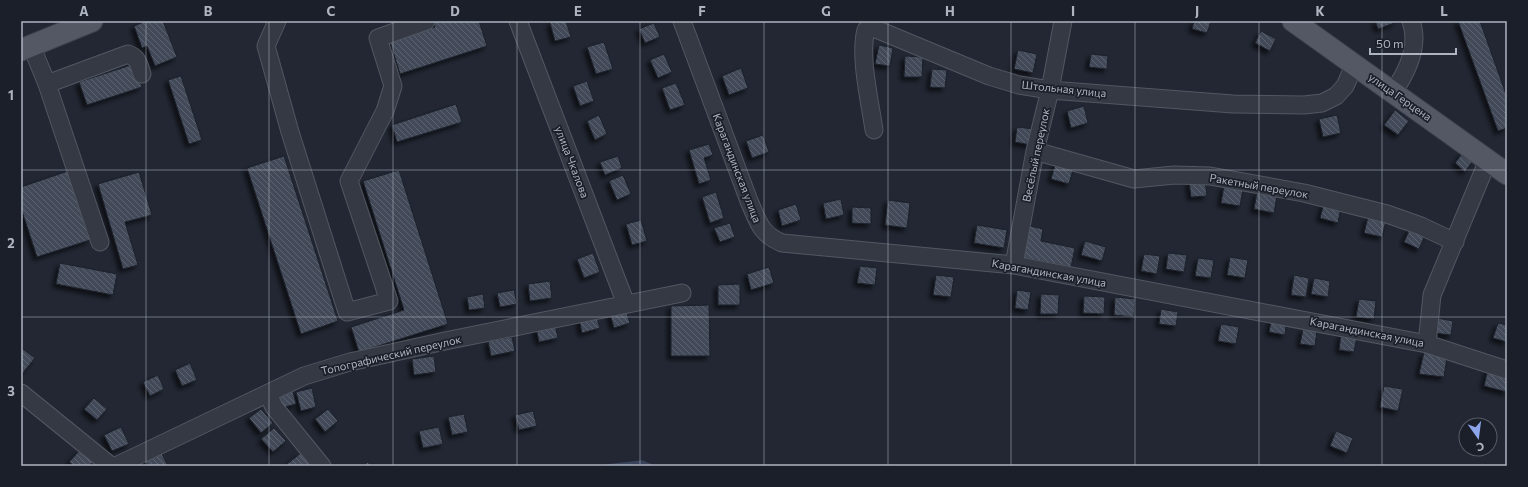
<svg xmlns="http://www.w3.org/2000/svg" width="1528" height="487" viewBox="0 0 1528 487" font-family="Commissioner,sans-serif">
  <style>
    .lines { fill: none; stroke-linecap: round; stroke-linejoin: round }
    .stream { stroke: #39435b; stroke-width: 3.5 }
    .building { fill: url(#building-back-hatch); stroke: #1c212b; filter: url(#shadow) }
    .minor-casing { stroke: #525762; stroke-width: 19 }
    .major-casing { stroke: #3e434e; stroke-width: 23 }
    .minor { stroke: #353944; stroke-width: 17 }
    .major { stroke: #535864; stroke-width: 21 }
    .grid { fill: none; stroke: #afb4c1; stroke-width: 1; stroke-opacity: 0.55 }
    .labels { text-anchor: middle; stroke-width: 3.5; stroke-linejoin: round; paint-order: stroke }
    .street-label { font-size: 11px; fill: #afb4c1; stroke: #1a1f29 }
    .neatline { fill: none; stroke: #afb4c1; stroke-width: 1.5 }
    .grid-label { font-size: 13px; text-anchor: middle; font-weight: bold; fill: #afb4c1 }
  </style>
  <defs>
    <pattern id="building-back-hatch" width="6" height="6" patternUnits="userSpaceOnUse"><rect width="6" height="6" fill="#434a58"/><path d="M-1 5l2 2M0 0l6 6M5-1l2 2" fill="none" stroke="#5c626e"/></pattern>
    <filter id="shadow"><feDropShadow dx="-3.5" dy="3.5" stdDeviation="2" flood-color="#0009"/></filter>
  </defs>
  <rect width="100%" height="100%" fill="#222733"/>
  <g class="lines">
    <!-- stream -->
    <path class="stream" d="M607,466L642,462L652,466"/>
  </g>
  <!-- building -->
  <path class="building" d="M146,21H163L177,57L155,66L147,46L142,48L134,26Z
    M433,21H479L487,46L400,74L390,42L435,27Z
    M556,21H566L571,37L555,41L550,23Z
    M1194,21H1211L1207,33L1192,29Z
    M1375,21H1396L1397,22L1378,29Z
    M1458,21H1480L1507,97V128L1498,131Z
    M654,23L660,37L645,43L639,29Z
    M1261,31L1276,39L1270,51L1255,43Z
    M604,42L613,69L596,74L587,47Z
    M879,45L893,48L890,66L875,64Z
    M1018,50L1037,54L1033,73L1014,69Z
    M664,54L672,72L658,78L650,60Z
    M1091,54L1108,56L1107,69L1089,67Z
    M905,56L923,57L922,77H904Z
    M134,64L142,87L87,105L79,82Z
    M741,68L748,88L729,95L722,76Z
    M932,69L947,70L945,88L930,87Z
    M181,76L202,140L189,144L168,80Z
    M587,81L594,101L580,106L573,86Z
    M676,83L685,105L670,110L662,88Z
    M456,104L462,122L397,142L392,125Z
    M1084,106L1088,123L1071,128L1067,111Z
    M1395,110L1409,121L1398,135L1384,125Z
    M599,115L607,134L595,140L587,121Z
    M1337,115L1341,133L1323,137L1319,119Z
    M1017,127L1034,129L1031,145L1015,142Z
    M763,135L769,152L752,158L746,141Z
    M709,144L713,155L704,158L711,180L699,184L689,150Z
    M1464,151L1474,159L1465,172L1455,163Z
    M284,156L338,321L301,334L247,168Z
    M618,156L622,168L605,175L600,162Z
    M1056,162L1074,166L1069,184L1051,179Z
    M399,170L448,324L359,352L351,327L404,310L363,181Z
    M68,171L90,240L37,257L21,208V187Z
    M139,172L152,215L125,222L138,265L123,269L98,184Z
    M623,175L631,194L617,200L609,181Z
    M1205,180L1207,196L1191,197L1189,181Z
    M1224,186L1243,189L1240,206L1221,203Z
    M716,192L724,218L710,223L702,197Z
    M1257,192L1277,196L1274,213L1254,209Z
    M841,199L844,215L826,219L823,203Z
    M888,200L910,203L907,228L885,225Z
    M1324,203L1341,207L1338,223L1320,218Z
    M796,204L801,220L782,226L778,210Z
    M852,207L871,208V224L852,223Z
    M1368,217L1386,221L1382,237L1364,233Z
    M641,220L647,241L632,245L626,224Z
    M730,223L735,237L720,242L714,228Z
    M977,225L1007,230L1004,248L974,243Z
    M1026,225L1043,229L1041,241L1075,248L1071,267L1020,257Z
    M1411,226L1426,233L1419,249L1404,242Z
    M1085,241L1106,247L1102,261L1081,255Z
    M593,253L600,272L584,278L577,259Z
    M1168,253L1187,255L1184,272L1166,269Z
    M1144,254L1160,256L1157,274L1141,271Z
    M1230,257L1248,260L1245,278L1227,275Z
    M1198,258L1214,260L1211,278L1195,276Z
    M60,263L117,274L113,295L56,284Z
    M860,266L877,268L875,285L857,283Z
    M769,267L774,283L751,290L747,274Z
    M936,275L954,277L951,297L933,295Z
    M1294,275L1309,278L1306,297L1291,295Z
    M1314,278L1330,281L1328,297L1311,294Z
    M550,281L552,298L530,301L528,284Z
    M740,284V305H718V285Z
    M514,290L517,304L500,307L497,293Z
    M1017,290L1031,292L1028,310L1015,308Z
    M483,294L485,308L469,310L467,297Z
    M1041,294L1059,295L1058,314H1040Z
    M1084,296L1105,297L1104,314L1083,313Z
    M1115,297L1135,299L1134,317L1114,315Z
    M1359,299L1376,301L1374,319L1356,317Z
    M709,305L710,356H671V306Z
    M1161,309L1178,312L1176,326L1159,324Z
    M626,310L630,323L614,328L610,314Z
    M596,315L600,328L582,333L579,319Z
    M1272,316L1287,318L1285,335L1269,332Z
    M1437,318L1453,321L1451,335L1434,333Z
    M1498,323L1507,325V342L1493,338Z
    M555,324L558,338L539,342L536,328Z
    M1221,324L1239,327L1236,344L1218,341Z
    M1303,329L1317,331L1315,346L1300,344Z
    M1341,334L1357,336L1354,352L1339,350Z
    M512,337L515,351L491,356L488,341Z
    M23,349L35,358L22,374L21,351Z
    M1424,352L1447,357L1444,377L1419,374Z
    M434,356L436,372L414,375L412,359Z
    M190,363L197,380L182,386L175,370Z
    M1488,369L1507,374V392L1484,386Z
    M158,375L164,389L150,396L143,382Z
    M1384,386L1403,389L1398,411L1380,407Z
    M292,388L296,404L281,408L277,392Z
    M312,388L316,407L301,411L296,392Z
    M94,398L107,409L97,420L84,409Z
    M261,409L273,423L261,433L249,418Z
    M328,409L338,421L325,432L315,419Z
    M533,411L537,426L519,430L515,415Z
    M464,414L468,432L452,435L448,417Z
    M121,427L129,444L112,451L104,435Z
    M439,427L443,444L423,448L419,431Z
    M274,428L286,441L273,452L261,439Z
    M1336,431L1353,438L1347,453L1330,446Z
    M81,449L94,461L89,466H74L69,462Z
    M161,452L168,466H148L145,459Z
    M301,453L312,466H289L287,464Z
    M368,462L371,466H362Z"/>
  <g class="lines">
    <!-- minor casing -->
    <g class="minor-casing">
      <path id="minor" d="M277,21L266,46L290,132L347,312L389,301L349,181L385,111L393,86L378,38L426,21
        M518,21L626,304
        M682,21L749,201C758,221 760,234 782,243L1014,265L1427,344L1507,370
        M31,45L47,84L100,242
        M47,84L128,54C138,57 139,65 142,74
        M1393,92C1407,72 1420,46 1411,21
        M874,130C870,102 859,56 866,30L871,27L989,76L1019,85L1050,90L1233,104L1304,105L1322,103L1336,96L1345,86L1354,66
        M1035,151L1134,179L1174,175L1210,176L1304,193L1387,214L1421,226L1455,242
        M1014,265L1035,151L1050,90L1063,21
        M1427,344L1432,295L1488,160
        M21,393L111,466
        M268,394L274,407L322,466
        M116,466L304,376L350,362L445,341L682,293"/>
    </g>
    <!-- major casing -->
    <g class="major-casing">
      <path id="major" d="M1293,21L1507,174
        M21,50L92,21"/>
    </g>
    <!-- minor -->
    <use href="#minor" class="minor"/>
    <!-- major -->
    <use href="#major" class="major"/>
  </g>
  <!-- grid -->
  <path class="grid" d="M146,21V466M269,21V466M393,21V466M517,21V466M640,21V466M764,21V466M888,21V466M1011,21V466M1135,21V466M1259,21V466M1382,21V466M21,170H1507M21,317H1507"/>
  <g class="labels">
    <!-- street labels -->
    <g class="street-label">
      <text transform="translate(1064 89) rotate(6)" y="4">Штольная улица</text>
      <text transform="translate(1400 97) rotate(35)" y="4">улица Герцена</text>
      <text transform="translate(1036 155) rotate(-78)" y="4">Весёлый переулок</text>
      <text transform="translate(572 162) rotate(69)" y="4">улица Чкалова</text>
      <text transform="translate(737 168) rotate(69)" y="4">Карагандинская улица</text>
      <text transform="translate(1259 186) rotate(10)" y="4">Ракетный переулок</text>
      <text transform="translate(1049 273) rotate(10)" y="4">Карагандинская улица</text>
      <text transform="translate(1367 332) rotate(11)" y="4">Карагандинская улица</text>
      <text transform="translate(391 355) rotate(-13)" y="4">Топографический переулок</text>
    </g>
  </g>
  <!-- border -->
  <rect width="1528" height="487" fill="none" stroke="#1a1f29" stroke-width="44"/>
  <!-- north arrow -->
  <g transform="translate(1478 437) rotate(166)"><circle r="19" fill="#1a1f29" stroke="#565b66"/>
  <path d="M0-3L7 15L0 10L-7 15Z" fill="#8ca4ea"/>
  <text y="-6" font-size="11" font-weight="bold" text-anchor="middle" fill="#afb4c1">С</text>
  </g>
  <!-- scale -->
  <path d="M1370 48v6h86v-6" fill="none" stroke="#afb4c1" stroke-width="2"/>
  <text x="1376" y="48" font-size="12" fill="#afb4c1" stroke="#1a1f29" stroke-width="3" paint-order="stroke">50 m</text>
  <rect x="22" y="22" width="1484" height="443" class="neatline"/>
  <g class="grid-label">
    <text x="84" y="16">A</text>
    <text x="208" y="16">B</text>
    <text x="331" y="16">C</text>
    <text x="455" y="16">D</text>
    <text x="578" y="16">E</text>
    <text x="702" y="16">F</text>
    <text x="826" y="16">G</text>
    <text x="950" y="16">H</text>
    <text x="1073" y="16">I</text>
    <text x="1197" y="16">J</text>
    <text x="1320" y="16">K</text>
    <text x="1444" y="16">L</text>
    <text x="11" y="100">1</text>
    <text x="11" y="248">2</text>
    <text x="11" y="396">3</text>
  </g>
</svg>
